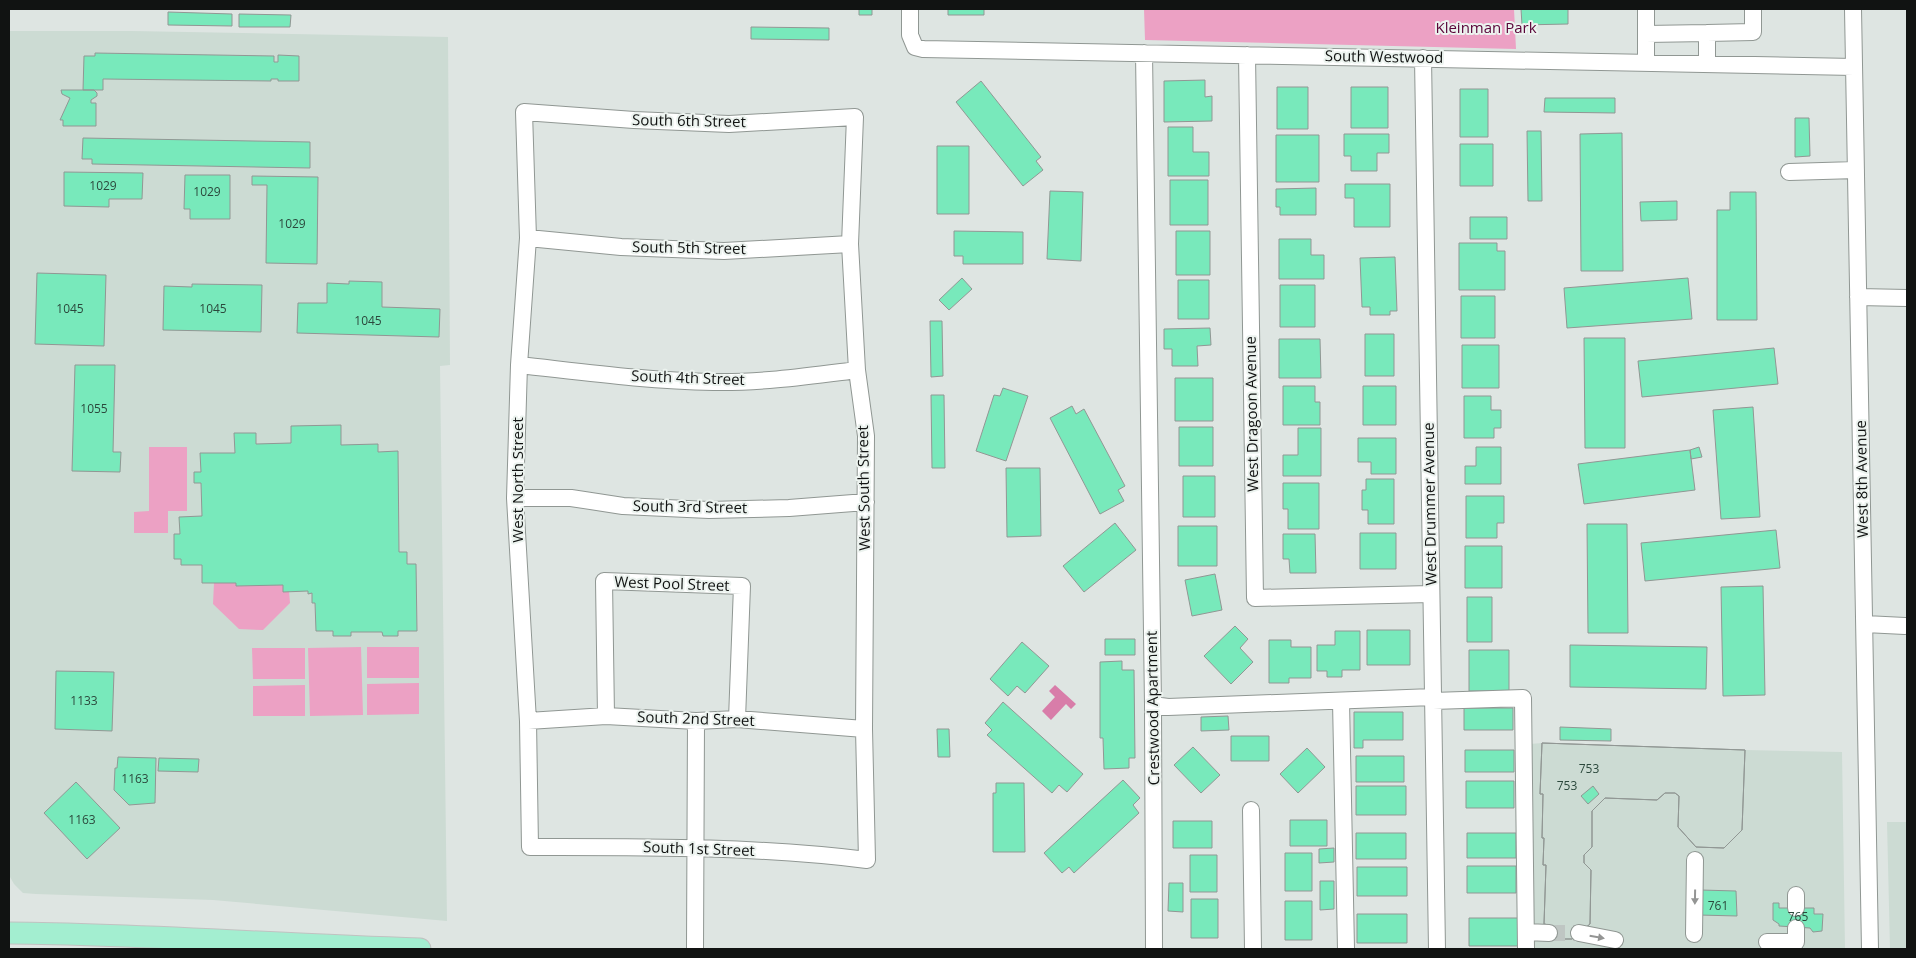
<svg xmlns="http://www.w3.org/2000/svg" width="1916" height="958" viewBox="0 0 1916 958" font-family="'Open Sans',sans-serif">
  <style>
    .built { fill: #ccdbd3 }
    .green { fill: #eca1c4 }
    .water { fill: #d87da9 }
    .building { fill: #78e9bb; stroke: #919794; fill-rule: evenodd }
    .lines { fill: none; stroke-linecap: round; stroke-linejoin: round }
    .minor-tunnel { stroke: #bfc6c3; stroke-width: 16; stroke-dasharray: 16 8; stroke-linecap: butt }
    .minor-casing { stroke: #909793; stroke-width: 18 }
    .major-casing { stroke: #c1c2c1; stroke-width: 23 }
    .minor { stroke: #fff; stroke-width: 16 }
    .major { stroke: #a3eed0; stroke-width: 21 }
    .oneway { fill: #949594 }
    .labels { text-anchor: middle; stroke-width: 4; stroke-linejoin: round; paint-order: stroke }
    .number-label { font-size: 12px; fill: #2b483c }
    .park-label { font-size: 15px; fill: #590438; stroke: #ecf3ef }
    .street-label { font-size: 15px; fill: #111312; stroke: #ecf3ef }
  </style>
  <rect width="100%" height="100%" fill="#dee5e2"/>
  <!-- built -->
  <path class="built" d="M9,31H132L448,37L450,365L440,366L447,921L213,900L36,894L23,893L14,884L10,877Z
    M1542,743L1745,750L1842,752L1845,949H1533L1530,744Z
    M1887,822H1907V949H1890Z"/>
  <!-- green -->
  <path class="green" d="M1144,9H1514L1516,49L1145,40Z
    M149,447H187V511H168V533H134V512L149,511Z
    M214,583H236V586L283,585V592L289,591L290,603L263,630L239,629L213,604Z
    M361,647L363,715L310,716L308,648Z
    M367,647H419V678H367Z
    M252,648H305V679H253Z
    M419,683V714L367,715V684Z
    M305,685V716H253V686Z"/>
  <!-- water -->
  <path class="water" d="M1055,685L1076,704L1071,709L1066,704L1051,720L1042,711L1055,697L1049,691Z"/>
  <!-- building -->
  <path class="building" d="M859,9H872V15H859Z
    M948,9H984V15H948Z
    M1521,9H1568V24L1522,25Z
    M168,12L232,14V26L168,25Z
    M239,14L291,15L290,27H239Z
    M751,27L829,28V40L751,39Z
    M95,53L274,56V62H278V55L299,56V81H278V79H271V81L103,79V90H83L84,56H95Z
    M1205,80V97L1212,96V121L1164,122V81Z
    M981,81L1041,157L1036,161L1043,170L1023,186L956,102Z
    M1277,87H1308V129H1277Z
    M1351,87H1388V128H1351Z
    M1460,89H1488V137H1460Z
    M61,90H94L97,93V96L91,100V103H96V126H63V120H60L70,98L62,94Z
    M1545,98H1615V113L1544,112Z
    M1795,118H1809L1810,156L1795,157Z
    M1168,127H1193V152H1209V176H1168Z
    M1527,131H1541L1542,201H1528Z
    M1622,133L1623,271H1581L1580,134Z
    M1344,134H1389V153H1377V171H1351V156H1344Z
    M1276,135H1319V182H1276Z
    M83,138L310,142V168L92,164V159H82Z
    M1460,144H1493V186H1460Z
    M937,146H969V214H937Z
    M64,172L143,173L142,199H109V207L64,206Z
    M185,175H230V219H190V209H184Z
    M252,176L318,177L317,264L266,263L267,185H252Z
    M1170,180H1208V225H1170Z
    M1345,184H1390V227H1354V198H1345Z
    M1316,188V215H1280V207H1276V189Z
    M1050,191L1083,192L1081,261L1047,259Z
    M1730,192H1756L1757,320H1717V210H1730Z
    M1677,201V220L1641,221L1640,202Z
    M1470,217H1507V239H1470Z
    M954,231L1023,232V264H963V256H954Z
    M1176,231H1210V275H1176Z
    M1279,239H1311V255H1324V279H1279Z
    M1459,243H1497V251H1505V290H1459Z
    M1395,257L1397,311H1390V315H1370V307H1362L1360,258Z
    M37,273L106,275L104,346L35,344Z
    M962,278L972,289L949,310L939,300Z
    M1688,278L1692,319L1567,328L1564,288Z
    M1178,280H1209V319H1178Z
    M349,281L382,282V307L440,309L439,337L297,333L298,303H327V283L349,284Z
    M192,284L262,285L261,332L163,330L164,286L192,287Z
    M1280,285H1315V327H1280Z
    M1461,296H1495V338H1461Z
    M930,321H942L943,376L931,377Z
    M1210,328L1211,345L1197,346L1198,366H1172V349H1164V329Z
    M1365,334H1394V376H1365Z
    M1584,338H1625V448H1585Z
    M1279,339H1320L1321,378H1279Z
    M1462,345H1499V388H1462Z
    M1774,348L1778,384L1642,397L1638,361Z
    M75,365H115L113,452H121L120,472L72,471Z
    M1175,378H1213V421H1175Z
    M1283,386H1315V402H1320V425H1283Z
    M1363,386H1396V425H1363Z
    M1003,388L1028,396L1006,461L976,451L994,395L1000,396Z
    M931,395H944L945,468H932Z
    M1464,396H1491V410H1501V428H1494V438H1464Z
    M1072,406L1076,414L1084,409L1125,486L1118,490L1124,501L1100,514L1050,418Z
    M1753,407L1760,517L1721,519L1713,410Z
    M341,425V445L378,444V452L398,451L399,552H407V564H416L417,631H398V636H383L382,632H351V636H333V631H316L315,603H312V593L308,594V591L283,592V585L236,586V583H202V565H181V559H174V534H180L179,517L202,516L201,483H194V472H201L200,453H235L234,433H256V444L291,443V426Z
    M1179,427H1213V466H1179Z
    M1298,428H1321V476H1283V455H1298Z
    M1358,438H1396V474H1371V462H1358Z
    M1476,447H1501V484H1465V466H1476Z
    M1699,447L1702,457L1691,459L1690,450Z
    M1690,450L1695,490L1584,504L1578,464Z
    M1006,468H1040L1041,536L1007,537Z
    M1183,476H1215V517H1183Z
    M1366,479H1394V524H1368V510H1362V490H1366Z
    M1283,483H1319V529H1288V509H1283Z
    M1466,496H1504V523H1497V538H1466Z
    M1115,523L1136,550L1084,592L1063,566Z
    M1587,524H1627L1628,633H1588Z
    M1178,526H1217V566H1178Z
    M1776,530L1780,568L1645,581L1641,543Z
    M1360,533H1396V569H1360Z
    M1283,534H1315L1316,573H1290L1289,559H1283Z
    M1465,546H1502V588H1465Z
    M1215,574L1222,610L1192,616L1185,580Z
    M1763,586L1765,695L1723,696L1721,587Z
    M1467,597H1492V642H1467Z
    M1235,626L1248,639L1240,648L1253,662L1231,684L1204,656Z
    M1367,630H1410V665H1367Z
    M1335,631H1360V670H1342V677H1327V671H1317V645H1335Z
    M1105,639H1135V655H1105Z
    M1269,640H1291V647H1311V678H1289V683H1269Z
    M1022,642L1049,666L1025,693L1017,686L1008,696L990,679Z
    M1570,645L1707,647L1706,689L1570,687Z
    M1469,650H1509V691H1469Z
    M1122,661V670H1134L1135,758H1129V768L1104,769L1103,738H1100V662Z
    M56,671L114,672L112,731L55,729Z
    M1003,702L1083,774L1067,792L1059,785L1052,793L987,735L992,730L985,723Z
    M1464,708H1513V730H1464Z
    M1354,712H1403V740H1363V748H1354Z
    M1228,716L1229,730L1201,731V717Z
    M1560,727L1611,729V741L1560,740Z
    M937,729H949L950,757H938Z
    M1231,736H1269V761H1231Z
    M1542,743L1745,750L1742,830L1724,848L1696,847L1678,827L1679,796L1675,793H1665L1657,800L1605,798L1592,811V847L1584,855V863L1591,870L1590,924L1572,939H1549V925L1544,924L1546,865H1543L1544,838H1542L1543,794H1540ZM1593,786L1599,794L1588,804L1581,796Z
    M1542,743L1745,750L1742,830L1724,848L1696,847L1678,827L1679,796L1675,793H1665L1657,800L1605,798L1592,811V847L1584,855V863L1591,870L1590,924L1572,939H1549V925L1544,924L1546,865H1543L1544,838H1542L1543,794H1540Z
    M1193,747L1220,775L1201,793L1174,765Z
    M1307,748L1325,767L1298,793L1280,774Z
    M1465,750H1514V772H1465Z
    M1356,756H1404V782H1356Z
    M118,757L156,758L155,803L129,805L114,790L115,768H117Z
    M159,758L199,759L198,772L158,771Z
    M1123,780L1140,798L1133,805L1139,813L1074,873L1069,867L1062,873L1044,853Z
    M1466,781H1514V808H1466Z
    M76,782L120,828L87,859L44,813Z
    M996,783H1024L1025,852H993V793H996Z
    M1356,786H1406V815H1356Z
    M1290,820H1327V846H1290Z
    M1173,821H1212V848H1173Z
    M1356,833H1406V859H1356Z
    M1467,833H1516V858H1467Z
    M1334,848V862L1319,863V849Z
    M1285,853H1312V891H1285Z
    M1190,855H1217V892H1190Z
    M1467,866H1516V893H1467Z
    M1357,867H1407V896H1357Z
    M1320,881H1334V909L1320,910Z
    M1169,883H1183V912L1168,911Z
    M1701,890L1736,891L1737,916L1699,915Z
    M1191,899H1218V938H1191Z
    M1285,901H1312V940H1285Z
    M1773,903H1779V908H1814V914H1823L1822,931L1813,932L1810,928L1779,926V924L1773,920Z
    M1357,914H1407V943H1357Z
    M1469,918H1518V946H1469Z"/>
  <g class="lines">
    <!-- minor-tunnel -->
    <path class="minor-tunnel" d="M1549,933H1579"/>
    <!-- minor casing -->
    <g class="minor-casing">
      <path id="minor" d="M910,9V35L915,47L923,49L1854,67
        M1646,9V62
        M1853,9L1870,949
        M1646,34L1707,33
        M1144,53L1153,705L1154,949
        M1247,55L1255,598L1431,594
        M1423,58L1437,949
        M1707,63V33L1753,32V9
        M524,112L634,120L729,124L855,117L850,244L857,370L866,436L864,729L867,860C755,846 643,847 530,847L528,721L515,498L519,365L528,238Z
        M1789,172L1856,170
        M528,238L621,247L724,251L850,244
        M1858,297L1907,298
        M519,365C583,372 648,381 713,382C761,383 809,376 857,370
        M515,498H571L623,506L709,510L789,508L866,502
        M1865,624L1905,626
        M1341,701L1346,949
        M1433,701L1523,698L1526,949
        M1153,705L1168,707L1433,697
        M606,716L604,581L742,586L737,719
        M528,721L606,716L696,721L737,719L864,729
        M1251,810L1253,949
        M1796,895V908
        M1526,932L1549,933
        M1579,933L1615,940
        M1694,934L1695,860
        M1767,942H1796V928
        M695,949L696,721"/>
    </g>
    <!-- major casing -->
    <g class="major-casing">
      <path id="major" d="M9,933C146,934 283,945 420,949"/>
    </g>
    <!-- minor -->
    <use href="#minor" class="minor"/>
    <!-- major -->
    <use href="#major" class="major"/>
  </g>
  <!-- one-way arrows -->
  <defs><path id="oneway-solid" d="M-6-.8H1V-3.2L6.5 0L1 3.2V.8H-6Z" transform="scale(1.25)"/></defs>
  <g class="oneway">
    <use href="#oneway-solid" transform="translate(1695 897) rotate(91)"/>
    <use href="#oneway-solid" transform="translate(1597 937) rotate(10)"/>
  </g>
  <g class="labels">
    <!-- number labels -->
    <g class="number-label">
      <text x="103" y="190">1029</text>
      <text x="207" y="196">1029</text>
      <text x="292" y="228">1029</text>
      <text x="70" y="313">1045</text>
      <text x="213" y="313">1045</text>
      <text x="368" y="325">1045</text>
      <text x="94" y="413">1055</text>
      <text x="84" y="705">1133</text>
      <text x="1589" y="773">753</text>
      <text x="135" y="783">1163</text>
      <text x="1567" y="790">753</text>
      <text x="82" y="824">1163</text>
      <text x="1718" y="910">761</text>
      <text x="1798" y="921">765</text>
    </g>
    <!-- park labels -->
    <g class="park-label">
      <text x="1486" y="33">Kleinman Park</text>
    </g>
    <!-- street labels -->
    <g class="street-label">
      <text transform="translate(1384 57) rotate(1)" y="5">South Westwood</text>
      <text transform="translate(689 121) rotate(1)" y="5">South 6th Street</text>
      <text transform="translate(689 248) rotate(1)" y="5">South 5th Street</text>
      <text transform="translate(688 378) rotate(2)" y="5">South 4th Street</text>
      <text transform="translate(1252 414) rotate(-91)" y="5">West Dragoon Avenue</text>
      <text transform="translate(1862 479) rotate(-91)" y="5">West 8th Avenue</text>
      <text transform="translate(518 480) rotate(-90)" y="5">West North Street</text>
      <text transform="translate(864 488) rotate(-91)" y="5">West South Street</text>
      <text transform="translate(1430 504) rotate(-91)" y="5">West Drummer Avenue</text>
      <text transform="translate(690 507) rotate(1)" y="5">South 3rd Street</text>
      <text transform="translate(672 584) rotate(2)" y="5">West Pool Street</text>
      <text transform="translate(1153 708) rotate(-91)" y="5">Crestwood Apartment</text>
      <text transform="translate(696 719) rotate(2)" y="5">South 2nd Street</text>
      <text transform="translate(699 849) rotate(2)" y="5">South 1st Street</text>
    </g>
  </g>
  <!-- border -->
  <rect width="1916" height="958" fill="none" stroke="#111312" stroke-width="20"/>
</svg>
